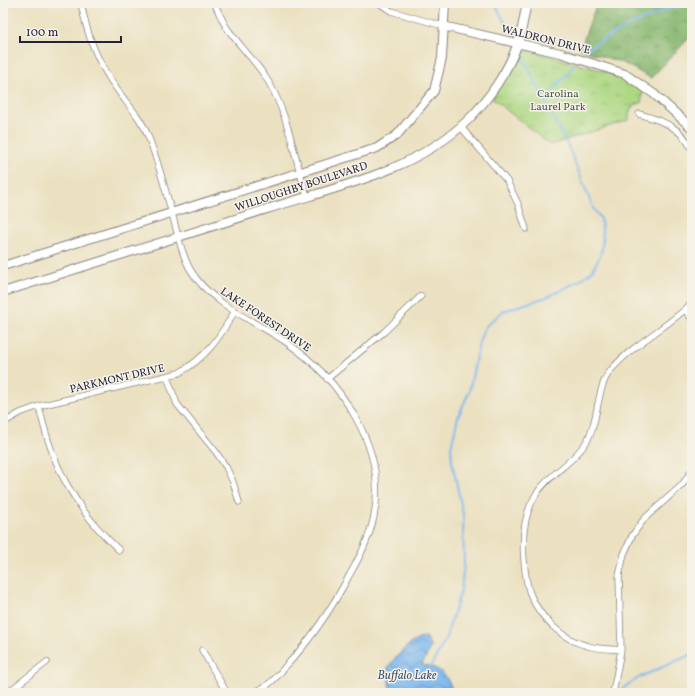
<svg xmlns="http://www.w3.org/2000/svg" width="695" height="696" viewBox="0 0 695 696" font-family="Vollkorn,serif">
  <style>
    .forest { fill: url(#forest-crowns); stroke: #566d56 }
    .park { fill: url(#park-tufts); stroke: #687d60 }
    .water { fill: url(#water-waves); stroke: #506d95 }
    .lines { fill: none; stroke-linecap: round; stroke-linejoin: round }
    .stream { stroke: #7db8ef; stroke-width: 2 }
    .street-casing { stroke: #86827e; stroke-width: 7 }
    .secondary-casing { stroke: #86827e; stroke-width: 10 }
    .street { stroke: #fff; stroke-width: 5.5 }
    .secondary { stroke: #fff; stroke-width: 8 }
    .labels { text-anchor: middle; stroke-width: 3; stroke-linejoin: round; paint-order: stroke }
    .street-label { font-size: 11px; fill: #22223b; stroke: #f7f3e8 }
    .park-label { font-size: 11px; fill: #4c5951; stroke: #f7f3e8 }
    .water-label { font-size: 12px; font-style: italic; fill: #42567a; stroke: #f7f3e8 }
  </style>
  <defs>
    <pattern id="forest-crowns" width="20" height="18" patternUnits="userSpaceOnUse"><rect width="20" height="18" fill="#8ab872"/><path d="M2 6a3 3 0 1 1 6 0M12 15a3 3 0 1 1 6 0" fill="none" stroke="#70955f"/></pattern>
    <pattern id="park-tufts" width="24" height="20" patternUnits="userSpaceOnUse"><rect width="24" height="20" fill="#aed884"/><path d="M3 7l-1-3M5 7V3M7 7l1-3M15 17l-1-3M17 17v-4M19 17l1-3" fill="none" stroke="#95b973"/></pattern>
    <pattern id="water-waves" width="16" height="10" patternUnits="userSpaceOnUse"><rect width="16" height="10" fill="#7db8ef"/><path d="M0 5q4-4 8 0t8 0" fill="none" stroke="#6695c3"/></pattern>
  </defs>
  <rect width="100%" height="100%" fill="#f7f3e8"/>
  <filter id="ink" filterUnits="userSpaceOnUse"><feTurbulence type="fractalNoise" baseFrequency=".025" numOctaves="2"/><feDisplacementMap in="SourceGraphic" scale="8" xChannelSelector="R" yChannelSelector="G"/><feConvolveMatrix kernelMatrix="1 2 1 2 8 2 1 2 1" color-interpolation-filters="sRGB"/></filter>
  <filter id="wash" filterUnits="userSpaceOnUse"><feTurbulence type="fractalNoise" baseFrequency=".012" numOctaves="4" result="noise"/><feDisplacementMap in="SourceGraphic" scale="16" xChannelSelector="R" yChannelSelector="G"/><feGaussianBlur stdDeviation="0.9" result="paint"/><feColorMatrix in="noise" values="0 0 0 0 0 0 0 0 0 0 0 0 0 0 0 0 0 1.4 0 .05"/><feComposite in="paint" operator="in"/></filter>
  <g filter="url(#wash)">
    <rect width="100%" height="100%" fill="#ebe1c1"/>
    <!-- forest -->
    <path class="forest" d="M597,3H692V35L651,78L623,63L580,49Z"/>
    <!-- park -->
    <path class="park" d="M527,50L600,70L623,78L643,91L641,103L634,105L629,112V120L550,145L492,98L520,53Z"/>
    <!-- water -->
    <path class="water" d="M425,637L431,646L422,665C443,668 446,675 454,693H390L388,667C397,656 410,640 425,637Z"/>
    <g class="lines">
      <!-- stream -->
      <path class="stream" d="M495,3L505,23
        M586,50C617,30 649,16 684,3
        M544,100L574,66
        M430,668L445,640L461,591L464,563L463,515L452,461L451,447L458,417L469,392L479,343L483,331L486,326L503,311L547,297L579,281L592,271L601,254L603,239L601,219L593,208L569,148L524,60
        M616,693L640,677L692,654"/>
    </g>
  </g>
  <g filter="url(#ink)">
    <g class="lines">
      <!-- street casing -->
      <g class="street-casing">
        <path id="street" d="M81,3C88,38 97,62 118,91C129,106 142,119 148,136C159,163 166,193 174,221C178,236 182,255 190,269C210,304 253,320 286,342C340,379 388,448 374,516C370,536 360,557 350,574C332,608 312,639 285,667C281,672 276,678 271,682C266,687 259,690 253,693
          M214,3C218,10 221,18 225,25C238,45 256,61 268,81C289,116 294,157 307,196
          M379,3L391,11L443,26
          M639,114C661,120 682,127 692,150
          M460,126L507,181L518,204L526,229
          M685,310L692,319
          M167,377L177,404L216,452L226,467L233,482L239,502
          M327,379L384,332L421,296
          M39,406C52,466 74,508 119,550
          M3,423L20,413L39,406L179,373C207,357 219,338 235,311
          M202,650L227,693
          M621,650C610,649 598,649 588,646C563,640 541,619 531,596C526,585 525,572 524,560C522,538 523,516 535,496C548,474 573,464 587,441C599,421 596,387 611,370C634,343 667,328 692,303
          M7,693L47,662
          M613,693L621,650L619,576L624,554L632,536L644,519L682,485L692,470"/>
      </g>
      <!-- secondary casing -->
      <g class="secondary-casing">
        <path id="secondary" d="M443,26L560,53L625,74L654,94L692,128
          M3,266L377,148L397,135L434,91L442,58L445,3
          M3,292C91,265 179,237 267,209C336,187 414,172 468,120C489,99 508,71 518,43C522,31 524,16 527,3"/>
      </g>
      <!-- street -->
      <use href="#street" class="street"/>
      <!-- secondary -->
      <use href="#secondary" class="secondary"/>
    </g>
  </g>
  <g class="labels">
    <!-- street labels -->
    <g class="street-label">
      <text transform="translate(546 39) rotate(14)" y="4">WALDRON DRIVE</text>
      <text transform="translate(301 186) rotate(-18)" y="4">WILLOUGHBY BOULEVARD</text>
      <text transform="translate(266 319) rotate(34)" y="4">LAKE FOREST DRIVE</text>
      <text transform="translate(117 378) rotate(-13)" y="4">PARKMONT DRIVE</text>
    </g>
    <!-- park labels -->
    <g class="park-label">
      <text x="558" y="97">Carolina<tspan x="558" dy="13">Laurel Park</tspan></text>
    </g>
    <!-- water labels -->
    <g class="water-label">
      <text x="407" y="679">Buffalo Lake</text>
    </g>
  </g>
  <!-- margin -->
  <rect width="695" height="696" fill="none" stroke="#f7f3e8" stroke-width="16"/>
  <!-- scale -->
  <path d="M20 36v6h101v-6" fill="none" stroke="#22223b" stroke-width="2"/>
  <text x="26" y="36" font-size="12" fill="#22223b" stroke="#f7f3e8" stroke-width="3" paint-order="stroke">100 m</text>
</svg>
